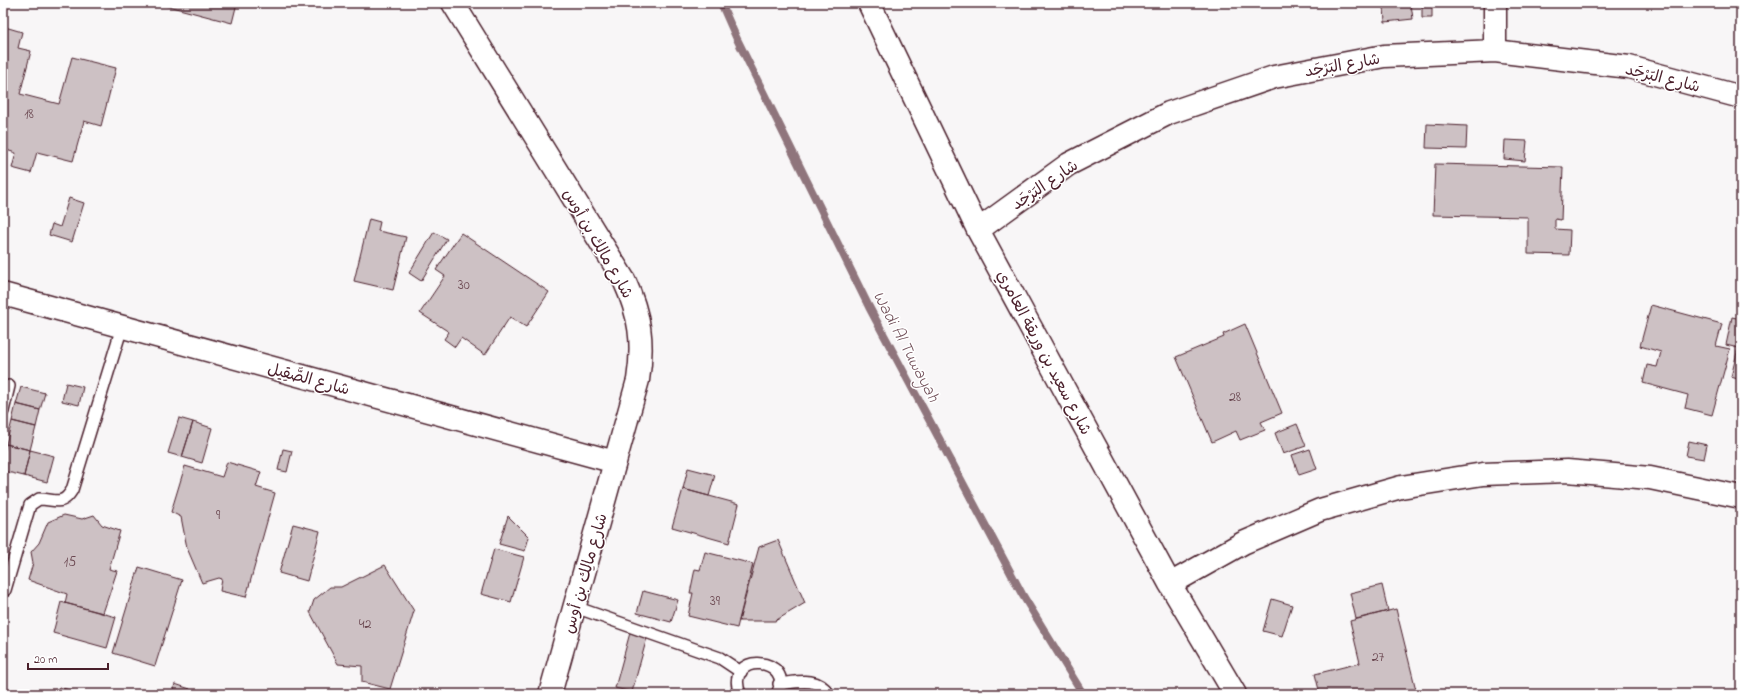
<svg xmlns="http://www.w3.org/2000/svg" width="1744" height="697" viewBox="0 0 1744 697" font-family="'Indie Flower','Playpen Sans Arabic',sans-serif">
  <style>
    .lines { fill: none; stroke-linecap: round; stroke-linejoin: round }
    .stream { stroke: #8f747b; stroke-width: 8 }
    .building { fill: #cdc1c4; stroke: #4a1f2b }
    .service-casing { stroke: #4a1f2b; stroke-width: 14 }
    .minor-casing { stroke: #4a1f2b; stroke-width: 25 }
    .service { stroke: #fff; stroke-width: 11 }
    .minor { stroke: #fff; stroke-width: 22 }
    .labels { text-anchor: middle; stroke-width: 3; stroke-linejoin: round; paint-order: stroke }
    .number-label { font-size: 14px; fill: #6b4851 }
    .street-label { font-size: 16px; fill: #4a1f2b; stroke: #fff }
    .water-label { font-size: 17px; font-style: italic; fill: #72515a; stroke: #fff }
  </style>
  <rect width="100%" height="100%" fill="#f8f6f7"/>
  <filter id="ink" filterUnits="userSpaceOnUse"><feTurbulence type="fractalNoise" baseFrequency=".025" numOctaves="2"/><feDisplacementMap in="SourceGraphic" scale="8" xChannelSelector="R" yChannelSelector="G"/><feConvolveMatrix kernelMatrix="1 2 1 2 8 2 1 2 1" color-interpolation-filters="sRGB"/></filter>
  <g filter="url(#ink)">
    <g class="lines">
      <!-- stream -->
      <path class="stream" d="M721,3L736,37L869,307L1022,594L1083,694"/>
    </g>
    <!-- building -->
    <path class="building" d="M165,3H237L232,23L164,5Z
      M1411,4L1413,19L1385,22L1384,7Z
      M1422,6H1432V18H1422Z
      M5,27L22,32L18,48L31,51L20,94L59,104L72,57L116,68L101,126L84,121L73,161L37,152L31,173L12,168L16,153L3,149V34Z
      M1427,124L1467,126L1466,149L1426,148Z
      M1505,140L1527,141L1525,161L1504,159Z
      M1435,164L1563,167L1561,220L1555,219V229L1570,230L1569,255L1528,254V217L1433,215Z
      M69,198L84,203L72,242L49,235L52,224L60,227Z
      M369,219L380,222L378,231L406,237L393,290L354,281Z
      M434,232L447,239L421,281L409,273Z
      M461,233L549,292L526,327L510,317L485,355L461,338L455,347L444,339L449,332L420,313L445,276L436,270Z
      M1651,305L1722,324L1716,346L1730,349L1712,415L1685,408L1688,395L1643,383L1647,365L1657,367L1661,352L1640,346Z
      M1732,317L1741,319V380L1731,377L1738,348L1726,345Z
      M1245,324L1282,413L1261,422L1265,430L1240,440L1236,431L1212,442L1176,357L1224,337L1223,334Z
      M66,383L83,387L79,405L62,401Z
      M21,387L45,393L40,410L16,404Z
      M16,404L40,410L36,427L12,421Z
      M179,418L193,422L182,457L168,453Z
      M12,421L36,427L30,450L6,444Z
      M193,422L212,428L202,463L182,457Z
      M1297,424L1306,446L1283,454L1275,433Z
      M1689,441L1707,445L1704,459L1686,456Z
      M6,444L30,450L24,476L3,471V457Z
      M283,449L292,451L287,472L278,470Z
      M1310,449L1317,469L1299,475L1292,455Z
      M30,450L54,456L47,482L24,476Z
      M227,462L261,472L256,487L275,493L246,597L220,591L222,579L219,578L202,583L187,548L181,517L171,512L185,466L222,477Z
      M688,468L715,475L709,496L683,489Z
      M683,489L739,504L729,543L672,527Z
      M64,515L82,519L94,515L102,525L120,531L109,569L117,571L103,613L65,603L67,594L28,580L33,563L31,552L39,543L48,522Z
      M508,516L529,537L525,551L499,544Z
      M293,524L320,531L307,581L279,573Z
      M778,540L805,603L775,621H739L759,547Z
      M494,549L524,557L511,602L481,594Z
      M705,552L753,564L737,628L688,616L693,593H690L695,569L700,570Z
      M385,565L414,611L390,689L362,682V666L338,664L310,612L314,600L330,587H341Z
      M139,567L182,580L155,666L113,653Z
      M1382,585L1388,611L1356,619L1350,593Z
      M643,591L678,600L671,622L637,613Z
      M1272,599L1292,605L1282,636L1263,631Z
      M61,602L116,617L107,648L53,633Z
      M1396,609L1417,694H1320L1315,674L1360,663L1350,621Z
      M631,629L648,634L632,692L615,688Z
      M175,684L190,689L189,694H172Z
      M59,687L84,694H55Z"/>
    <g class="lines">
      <!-- service casing -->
      <g class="service-casing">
        <path id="service" d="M3,411L9,386
          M5,590L30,505L39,499C55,499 62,507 72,490L122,327
          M575,607L720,658L741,672
          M779,684C798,682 817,676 829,694
          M740,694C723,650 797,657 777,694"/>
      </g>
      <!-- minor casing -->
      <g class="minor-casing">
        <path id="minor" d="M453,3L624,280C640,315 644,342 638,380L550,694
          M869,3L978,230L1170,584L1235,694
          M1495,51V3
          M978,230L1069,164L1169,113L1274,77L1384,56L1495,51L1629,67L1741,97
          M3,294L615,462
          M1170,584L1243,543L1320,510L1401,487L1483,474L1567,471L1650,478L1741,497"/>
      </g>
      <!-- service -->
      <use href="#service" class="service"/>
      <!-- minor -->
      <use href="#minor" class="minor"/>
    </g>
  </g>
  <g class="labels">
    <!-- number labels -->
    <g class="number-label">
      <text x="29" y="118">18</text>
      <text x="464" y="289">30</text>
      <text x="1235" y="401">28</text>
      <text x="218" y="519">9</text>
      <text x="70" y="566">15</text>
      <text x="715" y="605">39</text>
      <text x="365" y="628">42</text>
      <text x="1378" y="661">27</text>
    </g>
    <!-- street labels -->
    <g class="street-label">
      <text transform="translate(1342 64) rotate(-10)" y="6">شارع البَرْجَد</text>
      <text transform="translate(1663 77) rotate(14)" y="6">شارع البَرْجَد</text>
      <text transform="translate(1044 184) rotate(-34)" y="6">شارع البَرْجَد</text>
      <text transform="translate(599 243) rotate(60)" y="6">شارع مالِك بن أوس</text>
      <text transform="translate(1045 352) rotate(62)" y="6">شارع سعيد بن وريقة العامري</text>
      <text transform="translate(309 378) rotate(15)" y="6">شارع الصَّقِيل</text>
      <text transform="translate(584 573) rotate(-74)" y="6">شارع مالِك بن أوس</text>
    </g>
    <!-- water labels -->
    <g class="water-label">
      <text transform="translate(907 346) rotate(62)" y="6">Wadi Al Tuwayah</text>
    </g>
  </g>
  <!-- margin -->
  <rect width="1744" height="697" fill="none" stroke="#fff" stroke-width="16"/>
  <rect x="8" y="8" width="1728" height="681" fill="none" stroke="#4a1f2b" stroke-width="1.5" filter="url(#ink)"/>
  <!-- scale -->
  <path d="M28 663v6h80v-6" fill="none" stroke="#4a1f2b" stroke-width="2"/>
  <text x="34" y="663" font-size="12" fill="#4a1f2b" stroke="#ffffff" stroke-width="3" paint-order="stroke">20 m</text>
</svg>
